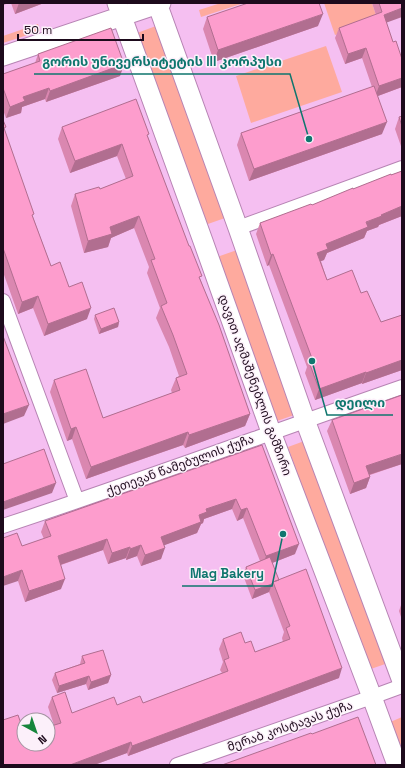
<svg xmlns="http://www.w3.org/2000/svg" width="405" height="768" viewBox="0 0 405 768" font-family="'Space Grotesk','Noto Sans Georgian',sans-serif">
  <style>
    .green { fill: #feaa9e }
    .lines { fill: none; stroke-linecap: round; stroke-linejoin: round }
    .street-casing { stroke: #b784b4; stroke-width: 16 }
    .secondary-casing { stroke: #b784b4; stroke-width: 21 }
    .street { stroke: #fff; stroke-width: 14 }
    .secondary { stroke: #fff; stroke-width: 19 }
    .wall { fill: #da87b0 }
    .shaded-wall { fill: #b16e90 }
    .building { fill: #fd9dcd; stroke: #b16e90 }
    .labels { text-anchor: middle; stroke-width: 3; stroke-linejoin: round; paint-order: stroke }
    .street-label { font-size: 12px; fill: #1d0a1c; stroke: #fcf0fa }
    .leader { fill: none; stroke: #0f766e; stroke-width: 1.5 }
    .callout-dot { fill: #0f766e; stroke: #fcf0fa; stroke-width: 1.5 }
    .callout-label { font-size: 13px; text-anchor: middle; font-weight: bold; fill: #0f766e; stroke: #fcf0fa; stroke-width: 3; stroke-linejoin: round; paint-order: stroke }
  </style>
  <rect width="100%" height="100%" fill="#f5bff1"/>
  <!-- green -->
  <path class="green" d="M221,3H244L201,17L199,10Z
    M324,3H372L378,21L335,35Z
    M38,24L40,31L3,43V36Z
    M156,26L225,218L205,225L137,33Z
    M326,46L342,92L251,123L236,76Z
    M237,250L297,414L277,421L217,257Z
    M307,440L388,663L368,670L288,447Z
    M402,717V760L388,723Z"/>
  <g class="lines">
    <!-- street casing -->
    <g class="street-casing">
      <path id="street" d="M238,228L402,168
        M3,301L77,501
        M3,526C137,482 269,433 402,387
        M177,765L372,697L402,686"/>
    </g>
    <!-- secondary casing -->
    <g class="secondary-casing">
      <path id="secondary" d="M117,3L203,241L271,432L372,697L397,765
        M157,3L238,228L305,420L402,681
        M3,56L161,3"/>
    </g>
    <!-- street -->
    <use href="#street" class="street"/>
    <!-- secondary -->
    <use href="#secondary" class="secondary"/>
  </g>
  <!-- wall -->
  <path class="wall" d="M11,3H44L15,14Z
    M372,3H402L386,23L393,42L402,59V87L378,96L382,134L249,181L237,145L241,133L372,87L362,58L345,64L335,38L339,28L376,15Z
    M207,17L318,26L214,62L203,29Z
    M38,54L124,64L120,76L46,102L45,99L22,107L21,113L6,118L3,110V74L35,63Z
    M402,116V149L395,129L399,117Z
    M3,120L5,131L33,217L51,266L69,287L87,319L44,336L33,308L18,314L3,272Z
    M62,127L148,137L250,414L245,426L185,448L183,445L86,479L72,439L67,441L50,392L54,380L103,418L172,393L171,390L176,378L179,376L169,347L156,318L160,308L147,273L149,267L134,228L111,238L108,247L84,253L71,206L75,194L100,189L126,179L117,156L70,173L58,139Z
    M402,171V216L379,225L378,227L367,231L364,238L327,253L324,260L321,261L327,280L361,293L381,322L402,315V370L362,384V383L315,400L305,373L307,367L269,265L267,266L256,234L260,223L312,205Z
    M95,315L119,322L118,327L99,334L94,319Z
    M332,420L402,464L370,475V477L366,488L350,494L327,431Z
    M262,445L295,554L272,563L279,580L339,678L128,756L127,753L94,765L24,744L54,725L48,707L52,697L72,713L117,705L143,703L222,673L220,670L223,662L219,649L223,639L245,643L255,652L283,642L282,638L284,632L269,592L252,599L243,575L246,567L260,561L243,518L237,521L232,509L204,519L203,523L201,524L197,533L164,545L161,559L141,566L137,556L126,560V558L108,564L103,550L61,565V589L25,602L18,581L22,546L44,539L41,532L45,521Z
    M402,602V620L399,611Z
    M82,656L111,675L108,683L88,690L86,684L57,693L52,680L55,673L80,664Z"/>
  <!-- shaded-wall -->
  <path class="shaded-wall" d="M3,3H9L3,5Z
    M19,3H44L15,14Z
    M402,8V17L380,25L384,15Z
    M323,14L318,26L214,62L218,50Z
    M366,48L362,58L345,64L348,54Z
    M124,64L120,76L46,102L50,91Z
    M402,78V87L375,97L379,86Z
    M49,88L45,99L22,107L21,113L6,118L10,107L23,97Z
    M387,122L382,134L249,181L254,169Z
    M122,144L117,156L70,173L75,161Z
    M402,206V216L379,225L378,227L367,231L364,238L327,253L324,260L313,264L317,253L326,244L381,215Z
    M139,216L134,228L111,238L108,247L84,253L88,241L110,227Z
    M273,254L269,265L267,266L271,255Z
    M38,296L33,308L18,314L22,302Z
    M91,308L87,319L44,336L48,324Z
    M119,322L118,327L99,334L101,329Z
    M402,360V370L362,384L366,373Z
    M366,372L362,383L315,400L319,389Z
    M29,405L24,416L3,424V414Z
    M250,414L245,426L185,448L189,435Z
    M76,427L72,439L67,441L71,429Z
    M188,432L183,445L128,464L132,452Z
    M132,452L128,464L86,479L91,467Z
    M402,454V464L362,477L366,466Z
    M370,477L366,488L350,494L354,483Z
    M56,483L52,493L3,510V502Z
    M236,499L232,509L204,519L203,523L201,524L197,533L157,548L161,537L199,515L206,509Z
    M247,508L243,518L237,521L241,510Z
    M107,539L103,550L54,567L58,556Z
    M299,544L295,554L262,567L266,556Z
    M141,545L137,556L126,560L130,549Z
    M130,547L126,558L108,564L112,553Z
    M165,548L161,559L141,566L145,555Z
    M22,570L18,581L3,586V577Z
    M65,579L61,589L25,602L29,591Z
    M272,584L269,592L252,599L255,590Z
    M342,668L339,678L128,756L132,746Z
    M111,675L108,683L88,690L91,682Z
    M89,676L86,684L57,693L59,686Z
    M131,742L127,753L94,765H70Z"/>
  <!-- building -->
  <path class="building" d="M248,3H319L323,14L218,50L207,17Z
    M379,3H402V8L384,15L393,42L396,41L402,59V78L379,86L366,48L348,54L339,28L382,12Z
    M111,28L124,64L50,91L49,88L23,97L25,101L10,107L3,88V74L40,61L38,54Z
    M374,86L387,122L254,169L241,133Z
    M136,99L149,134L147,135L189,246H190L202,276L199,277L219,325L250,414L189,435L188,432L91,467L76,427L71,429L54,380L86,369L103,418L180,390L176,378L187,374L173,335L161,306L167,303L151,260L155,259L139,216L110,227L112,234L88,241L75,194L99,187L100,189L133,176L122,144L75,161L62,127Z
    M402,116V126L399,117Z
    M3,120L6,127L4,128L34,214L32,215L51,266L60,262L69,287L82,282L91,308L48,324L38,296L22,302L3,248Z
    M402,171V206L381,215L382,216L366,222L368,227L326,244L328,249L317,253L327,280L352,270L361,293L367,291L381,322L402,315V360L366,373V372L319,389L309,362L313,361L273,254L271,255L260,223L311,204L312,205L353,188V189L391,174V175Z
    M114,308L119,322L101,329L95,315Z
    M3,336L29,405L3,414Z
    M402,395V454L366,466L370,477L354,483L332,420Z
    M262,445L299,544L266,556L247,508L241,510L236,499L206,509L207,512L199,515L201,522L161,537L165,548L145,555L141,545L130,549V547L112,553L107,539L58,556L65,579L29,591L22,570L3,577V538L17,533L22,546L51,536L45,521Z
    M44,449L56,483L3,502V464Z
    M270,557L279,580L273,582L272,584L255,590L246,567Z
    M306,569L342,668L132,746L131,742L70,765H3V720L18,715L24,732V744H48V727L61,723L52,697L65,692L72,713L114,697L117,705L140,696L143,703L228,671L224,660L229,658L223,639L241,632L245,643L251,641L255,652L290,639L286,628L290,626L273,582Z
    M103,650L111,675L91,682L89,676L59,686L55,673L85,663L82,656Z
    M358,717L376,765H222L311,733L312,734Z"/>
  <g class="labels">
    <!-- street labels -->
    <g class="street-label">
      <text transform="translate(255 385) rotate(70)" y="4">დავით აღმაშენებლის გამზირი</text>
      <text transform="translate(180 465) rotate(-20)" y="4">ქეთევან წამებულის ქუჩა</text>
      <text transform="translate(290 726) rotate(-19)" y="4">მერაბ კოსტავას ქუჩა</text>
    </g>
  </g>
  <!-- callouts -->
  <path class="leader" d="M309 139L290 74H34M312 361L327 415H393M283 534L272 586H182"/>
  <g class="callout-dot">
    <circle cx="309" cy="139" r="4"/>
    <circle cx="312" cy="361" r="4"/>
    <circle cx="283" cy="534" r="4"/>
  </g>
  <g class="callout-label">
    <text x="162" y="66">გორის უნივერსიტეტის III კორპუსი</text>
    <text x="360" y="407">დეილი</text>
    <text x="227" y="578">Mag Bakery</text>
  </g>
  <!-- border -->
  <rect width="405" height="768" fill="none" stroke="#1d0a1c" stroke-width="8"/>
  <!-- north arrow -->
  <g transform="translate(36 732) rotate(140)"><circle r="19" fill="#fcf0fa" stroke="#a394a1"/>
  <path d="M0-3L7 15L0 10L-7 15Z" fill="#16853c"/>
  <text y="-6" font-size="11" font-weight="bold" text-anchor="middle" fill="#1d0a1c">N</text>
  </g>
  <!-- scale -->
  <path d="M18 34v6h125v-6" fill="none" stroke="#1d0a1c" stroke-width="2"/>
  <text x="24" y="34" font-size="12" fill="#1d0a1c" stroke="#fcf0fa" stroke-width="3" paint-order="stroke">50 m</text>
</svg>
